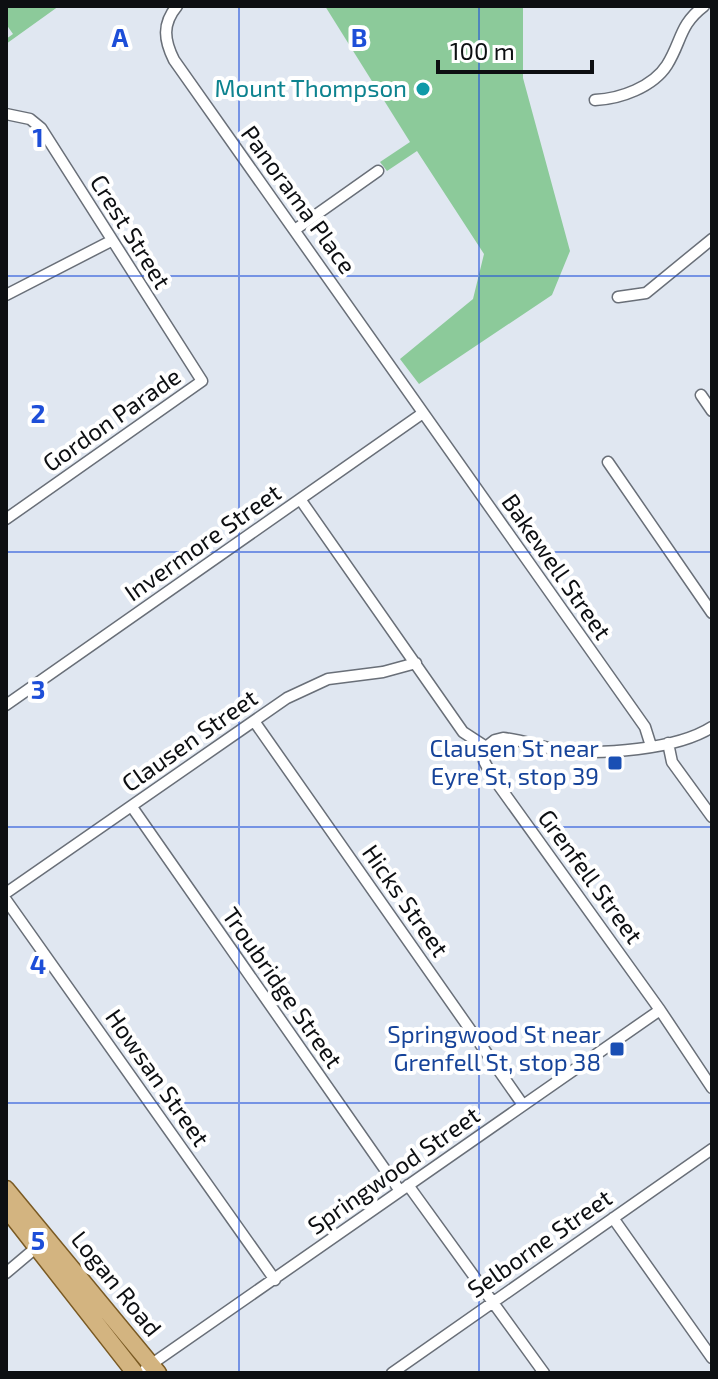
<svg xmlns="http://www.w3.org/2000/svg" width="718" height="1379" viewBox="0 0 718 1379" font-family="'Exo 2',sans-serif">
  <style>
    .green { fill: #8cca9a }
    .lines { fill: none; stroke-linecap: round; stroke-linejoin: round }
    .street-casing { stroke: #696f78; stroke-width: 13 }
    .primary-casing { stroke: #7a5a23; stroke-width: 19 }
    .street { stroke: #fff; stroke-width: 10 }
    .primary { stroke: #d3b480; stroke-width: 16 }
    .grid { fill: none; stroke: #1d4ed8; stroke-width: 2; stroke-opacity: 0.55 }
    .culture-dot { fill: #0f9aa8; stroke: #fff; stroke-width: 3 }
    .transit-dot { fill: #1a4fb4; stroke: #fff; stroke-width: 3 }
    .labels { text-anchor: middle; stroke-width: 8; stroke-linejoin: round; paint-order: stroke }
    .culture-label { font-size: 24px; fill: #0d838f; stroke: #fff; text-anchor: end }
    .street-label { font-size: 24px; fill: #0d0f12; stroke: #fff }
    .transit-label { font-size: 24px; fill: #164399; stroke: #fff; text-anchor: end }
    .grid-label { font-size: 26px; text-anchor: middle; font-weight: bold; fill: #1d4ed8; stroke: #fff; stroke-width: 8; stroke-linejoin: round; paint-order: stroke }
  </style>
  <rect width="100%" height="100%" fill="#e0e7f1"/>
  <!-- green -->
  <path class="green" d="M6,6H59L6,44V39L13,34L6,24Z
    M325,6H523V78L570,251L552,295L419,384L400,359L473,299L484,254L417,151L387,171L380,162L410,142Z"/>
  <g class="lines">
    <!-- street casing -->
    <g class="street-casing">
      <path id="street" d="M177,6C162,24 164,40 174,60L645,727L651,746
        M595,100C620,99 653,87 667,65C682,41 679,25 704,6
        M6,114L30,119L41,128L202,381L6,519
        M296,229L378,171
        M6,295L111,241
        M618,297L646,293L712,239
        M701,395L712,411
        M608,462L712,613
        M300,499L463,732L486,747
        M6,705L423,413
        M254,721L523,1105
        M668,743L672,762L712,817
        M486,747L484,761L492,776L660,1010L712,1088
        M486,747L495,740L503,738C522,740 540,747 558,750C601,755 676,750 712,727
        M132,807L400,1191
        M6,893L287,698L328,679L383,672L416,663
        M6,900L275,1280
        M408,1185L544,1373
        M613,1218L712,1358
        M6,1273L38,1246
        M146,1368L660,1010
        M392,1373L712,1149"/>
    </g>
    <!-- primary casing -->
    <g class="primary-casing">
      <path id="primary" d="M6,1189L158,1373
        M6,1208L135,1373"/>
    </g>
    <!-- street -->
    <use href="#street" class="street"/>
    <!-- primary -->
    <use href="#primary" class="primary"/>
  </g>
  <!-- grid -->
  <path class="grid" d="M239,6V1373M479,6V1373M6,276H712M6,552H712M6,827H712M6,1103H712"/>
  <!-- markers -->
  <circle class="culture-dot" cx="423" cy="89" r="8"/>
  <g class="transit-dot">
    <rect x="607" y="755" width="16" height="16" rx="4"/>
    <rect x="609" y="1041" width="16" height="16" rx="4"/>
  </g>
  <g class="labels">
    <!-- culture labels -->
    <g class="culture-label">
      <text x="407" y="97">Mount Thompson</text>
    </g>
    <!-- street labels -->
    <g class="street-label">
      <text transform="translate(298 200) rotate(54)" y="8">Panorama Place</text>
      <text transform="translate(130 232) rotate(58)" y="8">Crest Street</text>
      <text transform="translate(112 420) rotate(-35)" y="8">Gordon Parade</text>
      <text transform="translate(203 543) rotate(-35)" y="8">Invermore Street</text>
      <text transform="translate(556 567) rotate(55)" y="8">Bakewell Street</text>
      <text transform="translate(190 741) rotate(-35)" y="8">Clausen Street</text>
      <text transform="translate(590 877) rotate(54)" y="8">Grenfell Street</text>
      <text transform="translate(405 901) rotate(55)" y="8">Hicks Street</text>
      <text transform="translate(282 988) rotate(55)" y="8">Troubridge Street</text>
      <text transform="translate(157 1078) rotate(55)" y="8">Howsan Street</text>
      <text transform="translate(394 1171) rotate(-35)" y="8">Springwood Street</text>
      <text transform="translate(540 1244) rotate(-35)" y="8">Selborne Street</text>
      <text transform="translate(116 1284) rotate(51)" y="8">Logan Road</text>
    </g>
    <!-- transit labels -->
    <g class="transit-label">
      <text x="599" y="757">Clausen St near<tspan x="599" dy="28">Eyre St, stop 39</tspan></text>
      <text x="601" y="1043">Springwood St near<tspan x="601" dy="28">Grenfell St, stop 38</tspan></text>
    </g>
  </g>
  <g class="grid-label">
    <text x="120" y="47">A</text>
    <text x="359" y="47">B</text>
    <text x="38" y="147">1</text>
    <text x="38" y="423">2</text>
    <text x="38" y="699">3</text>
    <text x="38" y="974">4</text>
    <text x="38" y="1250">5</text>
  </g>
  <!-- border -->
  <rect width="718" height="1379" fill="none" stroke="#0d0f12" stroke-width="16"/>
  <!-- scale -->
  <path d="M438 60v12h154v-12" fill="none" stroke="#0d0f12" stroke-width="4"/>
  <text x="450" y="60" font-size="24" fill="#0d0f12" stroke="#ffffff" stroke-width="6" paint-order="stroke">100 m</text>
</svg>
